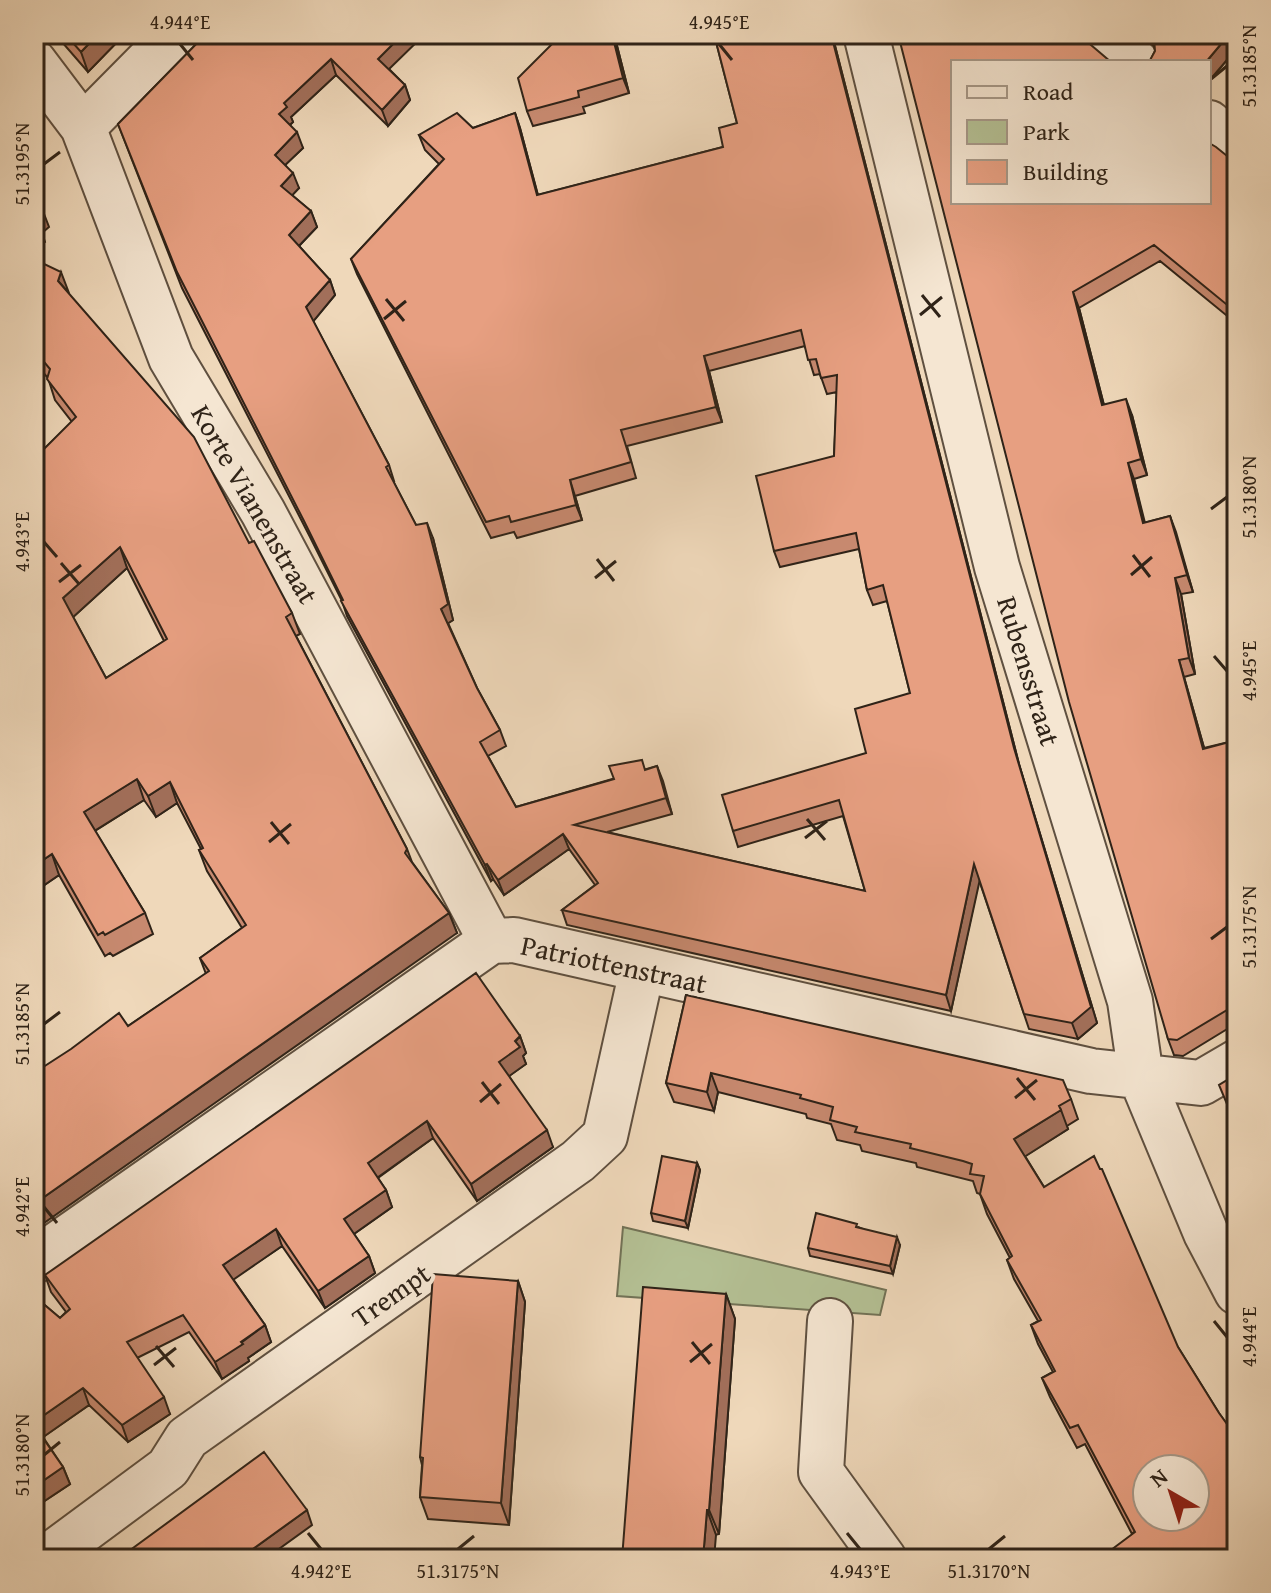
<svg xmlns="http://www.w3.org/2000/svg" width="1271" height="1593" viewBox="0 0 1271 1593" font-family="'Gentium Book Plus',serif">
  <style>
    .green { fill: #b4c094; stroke: #727256; stroke-width: 2 }
    .lines { fill: none; stroke-linecap: round; stroke-linejoin: round }
    .minor-casing { stroke: #5f5040; stroke-width: 48 }
    .minor { stroke: #f5e6d2; stroke-width: 44 }
    .wall { fill: #c7896f; stroke: #2f2318; stroke-width: 2; fill-rule: evenodd }
    .shaded-wall { fill: #a26f5a; stroke: #2f2318; stroke-width: 2 }
    .building { fill: #e79f81; stroke: #2f2318; stroke-width: 2; fill-rule: evenodd }
    .ticks { fill: none; stroke: #2f2318; stroke-width: 3 }
    .labels { text-anchor: middle; stroke-width: 8; stroke-linejoin: round; paint-order: stroke }
    .street-label { font-size: 28px; fill: #2f2318; stroke: #f5e6d2 }
    .neatline { fill: none; stroke: #2f2318; stroke-width: 3 }
    .ticks-label { font-size: 20px; text-anchor: middle; fill: #2f2318 }
  </style>
  <rect width="100%" height="100%" fill="#efd8ba"/>
  <filter id="stains"><feTurbulence type="fractalNoise" baseFrequency=".0025" numOctaves="4"/><feColorMatrix values="0 0 0 0 .2 0 0 0 0 .09 0 0 0 0 .02 0 0 0 .5 -.17"/></filter>
  <radialGradient id="worn" r=".72"><stop offset=".6" stop-color="#630" stop-opacity="0"/><stop offset="1" stop-color="#630" stop-opacity=".3"/></radialGradient>
  <!-- green -->
  <path class="green" d="M623,1227L886,1290L880,1315L617,1296Z"/>
  <g class="lines">
    <!-- minor casing -->
    <g class="minor-casing">
      <path id="minor" d="M866,34L997,567L1130,1001L1141,1077L1206,1233L1237,1292
        M1102,34L1136,62
        M34,62L83,127L171,358L263,512L491,941
        M1209,123L1228,139L1237,141
        M83,127L175,34
        M34,1261L491,941L514,940L1091,1071L1201,1083L1237,1062
        M830,1321L821,1472L884,1559
        M45,1559L168,1468L187,1438L578,1161L605,1136L642,970"/>
    </g>
    <!-- minor -->
    <use href="#minor" class="minor"/>
  </g>
  <!-- wall -->
  <path class="wall" d="M55,34H125L88,72Z
    M206,34L389,69L405,85L410,100L388,126L336,75L291,117L293,122L290,125L303,148L285,165L299,188L292,195L311,211L317,227L299,246L330,280L335,295L313,321L389,465L394,481H393L416,525L433,538L453,620L448,623L477,688L500,730L506,746L488,756L516,807L657,766L672,814L607,832L865,891L843,816L738,847L733,831L866,753L910,693L887,601L873,605L867,590L859,549L780,567L774,551L834,456L837,392L827,394L820,374L814,375L805,346L709,371L722,422L627,446L636,478L575,496L582,520L517,538L514,532L491,538L357,274L351,259L439,164L425,150L419,135L473,128L515,113L520,128L538,195L723,147L737,123L714,34H832L1019,764L1097,1023L1078,1039L1029,1029L979,880L951,1011L567,925L562,910L595,885L569,849L504,895L493,879L491,881L347,616L342,601L310,537L182,288L118,124Z
    M614,34L629,93L583,107L585,113L533,126L527,111Z
    M1141,34H1237V58L1232,54L1209,81V62L1150,61L1155,51L1154,46Z
    M953,62L1237,164V324L1160,261L1079,308L1104,405L1132,415L1147,475L1134,479L1144,523L1170,516L1193,592L1181,594L1195,674L1184,677L1204,748L1237,740V1023L1183,1056L1174,1055L1168,1039Z
    M34,252L68,294L249,543L292,613L300,634L296,636L407,849L412,862L449,913L457,933L128,1026L206,974L200,958L242,928L207,871L199,850L201,849L177,803L156,817L144,800L95,831L145,913L153,934L113,956L110,953L105,956L59,875L34,892L41,452L72,422L55,400L48,378L34,362ZM127,568L164,641L106,678L73,617Z
    M686,995L1071,1099L1078,1119L1067,1126L1068,1129L1025,1156L1044,1187L1178,1347L1219,1413L1237,1438L1132,1534L1085,1444L1077,1448L1050,1397L1042,1378L1053,1372L1038,1344L1031,1325L1038,1321L1014,1279L1007,1260L1010,1258L987,1214L980,1194L977,1193L973,1181L917,1167L916,1163L862,1151L860,1145L837,1140L831,1124L807,1118L806,1114L718,1092L714,1111L674,1102L666,1083Z
    M520,1036L526,1053L523,1056L526,1064L509,1076L553,1147L477,1201L433,1138L378,1178L386,1190L392,1207L354,1234L369,1256L375,1273L325,1308L282,1246L233,1279L265,1325L271,1342L248,1358L249,1361L222,1379L189,1332L137,1358L170,1414L128,1442L89,1405L43,1437L63,1467L70,1484L34,1508V1296L60,1318L66,1312L51,1292L45,1275Z
    M697,1163L700,1170L688,1228L653,1221L651,1213Z
    M858,1227L900,1245L893,1274L810,1256L808,1248Z
    M518,1281L525,1302L509,1525L428,1519L420,1497L422,1465L420,1457Z
    M726,1294L735,1319L719,1534L622,1559Z"/>
  <!-- shaded-wall -->
  <path class="shaded-wall" d="M98,34H125L88,72L81,52Z
    M403,34H425L384,74L378,59Z
    M612,34H614L629,93L623,78Z
    M831,34H832L1019,764L1097,1023L1078,1039L1072,1023L1014,748Z
    M1226,38L1232,54L1209,81V62H1206Z
    M331,59L336,75L291,117L293,122L285,129L279,114L284,103Z
    M405,85L410,100L388,126L382,110Z
    M515,113L520,128L542,211L537,195Z
    M297,132L303,148L280,170L275,155Z
    M293,173L299,188L287,201L281,186Z
    M41,206L49,227L42,233L45,242L34,251V212Z
    M311,211L317,227L294,251L289,235Z
    M61,272L69,293L58,281Z
    M330,280L335,295L312,323L306,307Z
    M1073,292L1079,308L1108,421L1102,405Z
    M704,356L709,371L722,422L716,407Z
    M1126,399L1132,415L1147,475L1141,459Z
    M1128,463L1134,479L1149,539L1143,523Z
    M570,480L575,496L582,520L576,505Z
    M1170,516L1176,532L1193,592L1187,575Z
    M427,523L433,538L453,620L447,624L441,609Z
    M120,547L127,568L71,619L63,598Z
    M1175,578L1181,594L1195,674L1189,658Z
    M1179,660L1184,677L1209,765L1203,749Z
    M657,766L663,781L672,814L666,798Z
    M137,779L144,800L91,833L84,812Z
    M170,782L177,803L156,817L148,796Z
    M563,834L569,849L504,895L498,880Z
    M52,854L59,875L34,892V866Z
    M487,864L493,879L491,881L485,865Z
    M974,864L980,879L951,1011L946,995Z
    M449,913L457,933L34,1230V1204Z
    M520,1036L526,1053L523,1056L526,1064L505,1079L499,1062Z
    M711,1073L718,1092L714,1111L707,1092Z
    M1061,1110L1068,1129L1021,1159L1014,1139Z
    M427,1121L433,1138L374,1180L368,1163Z
    M547,1130L553,1147L477,1201L471,1184Z
    M697,1163L700,1170L688,1228L685,1221Z
    M386,1190L392,1207L351,1236L344,1219Z
    M276,1229L282,1246L230,1282L223,1265Z
    M897,1237L900,1245L893,1274L890,1266Z
    M369,1256L375,1273L325,1308L318,1291Z
    M518,1281L525,1302L509,1525L501,1503Z
    M726,1294L735,1319L719,1534L709,1510Z
    M265,1325L271,1342L248,1358L249,1361L222,1379L215,1362Z
    M83,1388L89,1405L39,1440L34,1426V1422Z
    M164,1397L170,1414L128,1442L122,1425Z
    M63,1467L70,1484L34,1508V1487Z
    M307,1510L312,1525L265,1559H239Z
    M707,1510L716,1535L714,1559H703Z"/>
  <!-- building -->
  <path class="building" d="M65,34H98L81,52Z
    M206,34H403L378,59L405,85L382,110L331,59L284,103L287,107L279,114L297,132L275,155L293,173L281,186L311,211L289,235L330,280L306,307L389,465L386,467L416,525L427,523L448,604L441,609L477,688L500,730L480,742L516,807L614,779L609,766L642,760L645,770L657,766L666,798L574,825L865,891L839,800L733,831L722,795L866,753L855,709L910,693L883,585L867,590L856,533L774,551L756,476L834,456L837,375L821,378L816,359L808,360L801,330L704,356L716,407L621,430L631,462L570,480L576,505L511,522L509,516L486,522L351,259L444,159L419,135L457,113L473,128L515,113L537,195L723,147L719,128L737,123L714,34H831L1014,748L1091,1007L1072,1023L1024,1014L974,864L946,995L562,910L598,883L563,834L498,880L487,864L485,865L341,601L343,600L304,521L177,272L118,124Z
    M562,34H612L623,78L578,91L579,97L527,111L518,78Z
    M898,34H1078L1111,62H953V202H1209V143L1216,147L1237,164V313L1154,245L1073,292L1102,405L1126,399L1141,459L1128,463L1143,523L1170,516L1187,575L1175,578L1189,658L1179,660L1203,749L1237,740V1004L1177,1040L1168,1039L1069,702Z
    M1151,34H1237V47L1226,38L1206,62H1149L1155,51L1154,38Z
    M34,198L41,206L34,212Z
    M34,252L44,264L61,272L58,281L194,437L249,543L254,541L292,613L286,617L407,849L405,853L449,913L34,1204V1073L71,1049L119,1013L128,1026L209,971L200,958L246,925L199,850L203,848L170,782L148,796L137,779L84,812L145,913L105,935L103,932L98,935L52,854L34,866V452H41L76,417L47,379L50,369L34,350ZM120,547L167,639L106,678L63,598Z
    M476,973L520,1036L515,1041L520,1047L499,1062L547,1130L471,1184L427,1121L368,1163L386,1190L344,1219L369,1256L318,1291L276,1229L223,1265L265,1325L241,1342L243,1344L215,1362L183,1315L127,1342L164,1397L122,1425L83,1388L34,1422V1296L60,1318L70,1309L45,1275Z
    M686,995L1063,1080L1071,1099L1059,1106L1061,1110L1014,1139L1044,1187L1094,1156L1100,1169H1102L1178,1347L1219,1413L1237,1438V1559H1099L1135,1532L1078,1425L1070,1428L1042,1378L1055,1371L1031,1325L1041,1320L1007,1260L1012,1256L980,1194L984,1176L970,1174L972,1164L963,1161L910,1148L911,1144L855,1132L857,1127L830,1120L833,1107L800,1098L801,1095L711,1073L707,1092L666,1083ZM1147,1469H1195V1517H1147Z
    M1237,1074V1128L1219,1085Z
    M662,1156L697,1163L685,1221L651,1213Z
    M816,1213L857,1224L856,1227L897,1237L890,1266L808,1248Z
    M433,1274L518,1281L501,1503L420,1497L423,1458L420,1457Z
    M643,1287L726,1294L709,1510H707L703,1559H622Z
    M34,1425L63,1467L34,1487Z
    M264,1452L307,1510L239,1559H118Z"/>
  <!-- ticks -->
  <path class="ticks" d="M180,44L193,60M719,44L732,60M1211,79L1227,66M44,164L60,152M922,295L940,317M386,299L404,321M920,315L942,297M384,319L406,301M1211,509L1227,497M44,542L57,557M1133,555L1150,577M597,559L614,581M61,563L79,584M1131,575L1152,557M595,578L616,561M59,582L81,565M1214,656L1227,671M807,819L825,840M271,822L289,844M805,838L827,821M269,842L291,824M1211,939L1227,927M44,1024L60,1012M1017,1078L1035,1100M482,1082L499,1104M1015,1098L1037,1080M480,1102L501,1084M44,1207L57,1223M1214,1321L1227,1337M692,1342L710,1364M156,1346L174,1367M690,1362L712,1344M154,1365L176,1348M44,1455L60,1442M308,1533L321,1549M847,1533L860,1549M458,1549L474,1536M989,1549L1005,1536"/>
  <g class="labels">
    <!-- street labels -->
    <g class="street-label">
      <text transform="translate(255 504) rotate(60)" y="10">Korte Vianenstraat</text>
      <text transform="translate(1029 671) rotate(73)" y="10">Rubensstraat</text>
      <text transform="translate(614 964) rotate(12)" y="10">Patriottenstraat</text>
      <text transform="translate(391 1295) rotate(-35)" y="10">Trempt</text>
    </g>
  </g>
  <!-- margin -->
  <rect width="1271" height="1593" fill="none" stroke="#efd8ba" stroke-width="88"/>
  <!-- legend -->
  <rect x="951" y="60" width="260" height="144" fill="#f5e6d2" stroke="#a69888" stroke-width="2"/>
  <rect x="967" y="86" width="40" height="12" fill="#f5e6d2" stroke="#a69888" stroke-width="2"/>
  <text x="1023" y="100" font-size="24" fill="#2f2318">Road</text>
  <rect x="967" y="120" width="40" height="24" fill="#b4c094" stroke="#a69888" stroke-width="2"/>
  <text x="1023" y="140" font-size="24" fill="#2f2318">Park</text>
  <rect x="967" y="160" width="40" height="24" fill="#e79f81" stroke="#a69888" stroke-width="2"/>
  <text x="1023" y="180" font-size="24" fill="#2f2318">Building</text>
  <!-- north arrow -->
  <g transform="translate(1171 1493) rotate(321)"><circle r="38" fill="#f5e6d2" stroke="#a69888" stroke-width="2"/>
  <path d="M0-6L14 30L0 20L-14 30Z" fill="#8f2418"/>
  <text y="-12" font-size="22" font-weight="bold" text-anchor="middle" fill="#2f2318">N</text>
  </g>
  <rect x="44" y="44" width="1183" height="1505" class="neatline"/>
  <g class="ticks-label">
    <text x="180" y="29">4.944°E</text>
    <text x="719" y="29">4.945°E</text>
    <text transform="translate(1249 66) rotate(-90)" y="7">51.3185°N</text>
    <text transform="translate(22 164) rotate(-90)" y="7">51.3195°N</text>
    <text transform="translate(1249 497) rotate(-90)" y="7">51.3180°N</text>
    <text transform="translate(22 542) rotate(-90)" y="7">4.943°E</text>
    <text transform="translate(1249 671) rotate(-90)" y="7">4.945°E</text>
    <text transform="translate(1249 927) rotate(-90)" y="7">51.3175°N</text>
    <text transform="translate(22 1024) rotate(-90)" y="7">51.3185°N</text>
    <text transform="translate(22 1207) rotate(-90)" y="7">4.942°E</text>
    <text transform="translate(1249 1337) rotate(-90)" y="7">4.944°E</text>
    <text transform="translate(22 1455) rotate(-90)" y="7">51.3180°N</text>
    <text x="321" y="1578">4.942°E</text>
    <text x="458" y="1578">51.3175°N</text>
    <text x="860" y="1578">4.943°E</text>
    <text x="989" y="1578">51.3170°N</text>
  </g>
  <rect width="100%" height="100%" filter="url(#stains)"/>
  <rect width="100%" height="100%" fill="url(#worn)"/>
</svg>
